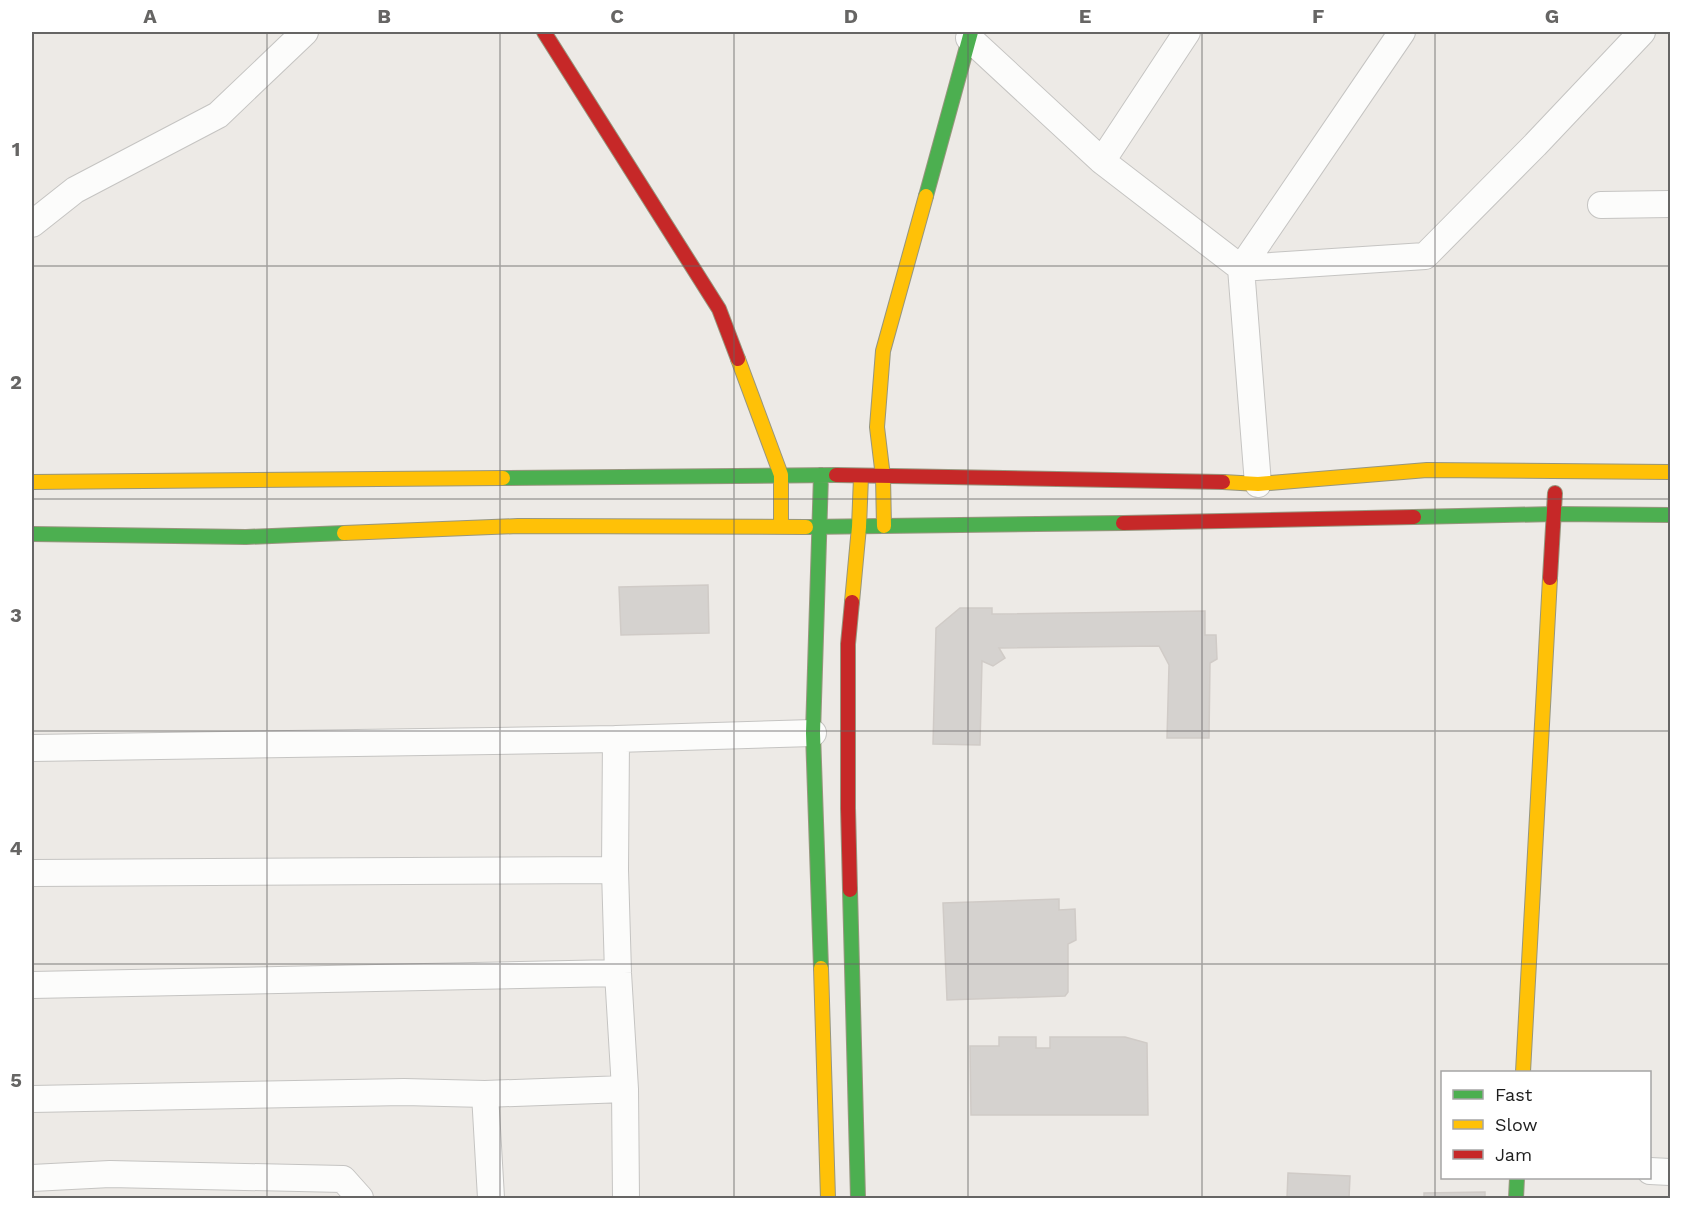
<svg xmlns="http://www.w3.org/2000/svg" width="1702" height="1230" viewBox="0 0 1702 1230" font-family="'Work Sans',sans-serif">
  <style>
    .building { fill: #d5d2cf; stroke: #d0cbc7; stroke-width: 1.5 }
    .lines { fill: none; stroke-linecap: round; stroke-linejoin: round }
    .street-casing { stroke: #c5c4c2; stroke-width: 28 }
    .fast-casing { stroke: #97967e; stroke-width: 16 }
    .slow-casing { stroke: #97967e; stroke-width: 16 }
    .jam-casing { stroke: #97967e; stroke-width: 16 }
    .street { stroke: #fcfcfb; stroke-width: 26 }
    .fast { stroke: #4caf50; stroke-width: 14 }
    .slow { stroke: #ffc107; stroke-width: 14 }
    .jam { stroke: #c62828; stroke-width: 14 }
    .grid { fill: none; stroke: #666564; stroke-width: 1.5; stroke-opacity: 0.55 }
    .neatline { fill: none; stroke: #666564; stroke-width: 2 }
    .grid-label { font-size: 20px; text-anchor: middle; font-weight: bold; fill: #666564 }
  </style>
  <rect width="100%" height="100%" fill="#edeae6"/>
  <!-- building -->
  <path class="building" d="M708,585L709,633L621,635L619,587Z
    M960,608H992V614L1205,611V635H1216L1217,659L1210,663L1209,738H1167L1169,665L1159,646L999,648L1005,658L993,666L982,661L980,745L933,744L936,628Z
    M1059,899V910L1075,909L1076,940L1068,944V992L1065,996L947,1000L943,903Z
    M999,1037H1036V1048H1050V1037H1125L1147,1043L1148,1115H971L970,1046H999Z
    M1288,1173L1350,1176L1349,1198H1287Z
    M1485,1192V1198H1424V1193Z"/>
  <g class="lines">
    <!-- street casing -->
    <g class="street-casing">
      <path id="street" d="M1187,32L1102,161L1241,268L1425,256L1535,145L1642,32
        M969,38L1102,161
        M1601,205L1670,204
        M32,224L75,190L218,115L305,32
        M1258,484L1241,268L1402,32
        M32,748L616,739
        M32,873L615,870
        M32,985L618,973
        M625,1089L626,1198
        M485,1094L491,1198
        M32,1099L404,1092L485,1094L625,1089L618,973L615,870L616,739L813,733
        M1650,1171L1670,1172
        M32,1178L110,1174L343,1179L360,1198"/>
    </g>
    <!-- fast casing -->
    <g class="fast-casing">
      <path id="fast" d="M926,196L971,32
        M503,478L836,475
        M1414,517L1555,514L1670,515
        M806,527L1123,523
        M32,534L246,537L344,533
        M850,890L858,1198
        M821,968L813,733L821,475
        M1516,1198L1517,1178"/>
    </g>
    <!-- slow casing -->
    <g class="slow-casing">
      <path id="slow" d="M738,359L781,475V527
        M32,482L503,478
        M1223,482L1258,484L1427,470L1670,472
        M884,526L883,477L877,427L883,351L926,196
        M344,533L518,526L806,527
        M852,602L859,527L861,477
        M821,968L828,1198
        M1523,1072L1550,578"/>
    </g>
    <!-- jam casing -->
    <g class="jam-casing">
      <path id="jam" d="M544,32L719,309L738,359
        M836,475L1223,482
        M1123,523L1414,517
        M1550,578L1555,493
        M850,890L848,808V644L852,602"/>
    </g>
    <!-- street -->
    <use href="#street" class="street"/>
    <!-- fast -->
    <use href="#fast" class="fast"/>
    <!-- slow -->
    <use href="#slow" class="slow"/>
    <!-- jam -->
    <use href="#jam" class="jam"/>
  </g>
  <!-- grid -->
  <path class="grid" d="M267,32V1198M500,32V1198M734,32V1198M968,32V1198M1202,32V1198M1435,32V1198M32,266H1670M32,499H1670M32,731H1670M32,964H1670"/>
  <!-- border -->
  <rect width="1702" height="1230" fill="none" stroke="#ffffff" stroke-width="66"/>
  <!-- legend -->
  <rect x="1441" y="1071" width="210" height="108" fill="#ffffff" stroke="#a5a5a5" stroke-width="1.5"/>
  <rect x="1453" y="1090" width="30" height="9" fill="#4caf50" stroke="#a5a5a5" stroke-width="1.5"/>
  <text x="1495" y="1101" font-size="18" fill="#1e1e1e">Fast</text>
  <rect x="1453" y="1120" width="30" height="9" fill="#ffc107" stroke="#a5a5a5" stroke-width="1.5"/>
  <text x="1495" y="1131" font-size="18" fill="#1e1e1e">Slow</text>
  <rect x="1453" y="1150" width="30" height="9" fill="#c62828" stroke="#a5a5a5" stroke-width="1.5"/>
  <text x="1495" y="1161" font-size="18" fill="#1e1e1e">Jam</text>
  <rect x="33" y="33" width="1636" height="1164" class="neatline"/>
  <g class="grid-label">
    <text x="150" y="23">A</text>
    <text x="384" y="23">B</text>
    <text x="617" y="23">C</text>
    <text x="851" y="23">D</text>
    <text x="1085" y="23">E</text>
    <text x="1318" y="23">F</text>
    <text x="1552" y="23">G</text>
    <text x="16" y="156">1</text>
    <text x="16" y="389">2</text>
    <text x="16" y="622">3</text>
    <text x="16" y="855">4</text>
    <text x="16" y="1087">5</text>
  </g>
</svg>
